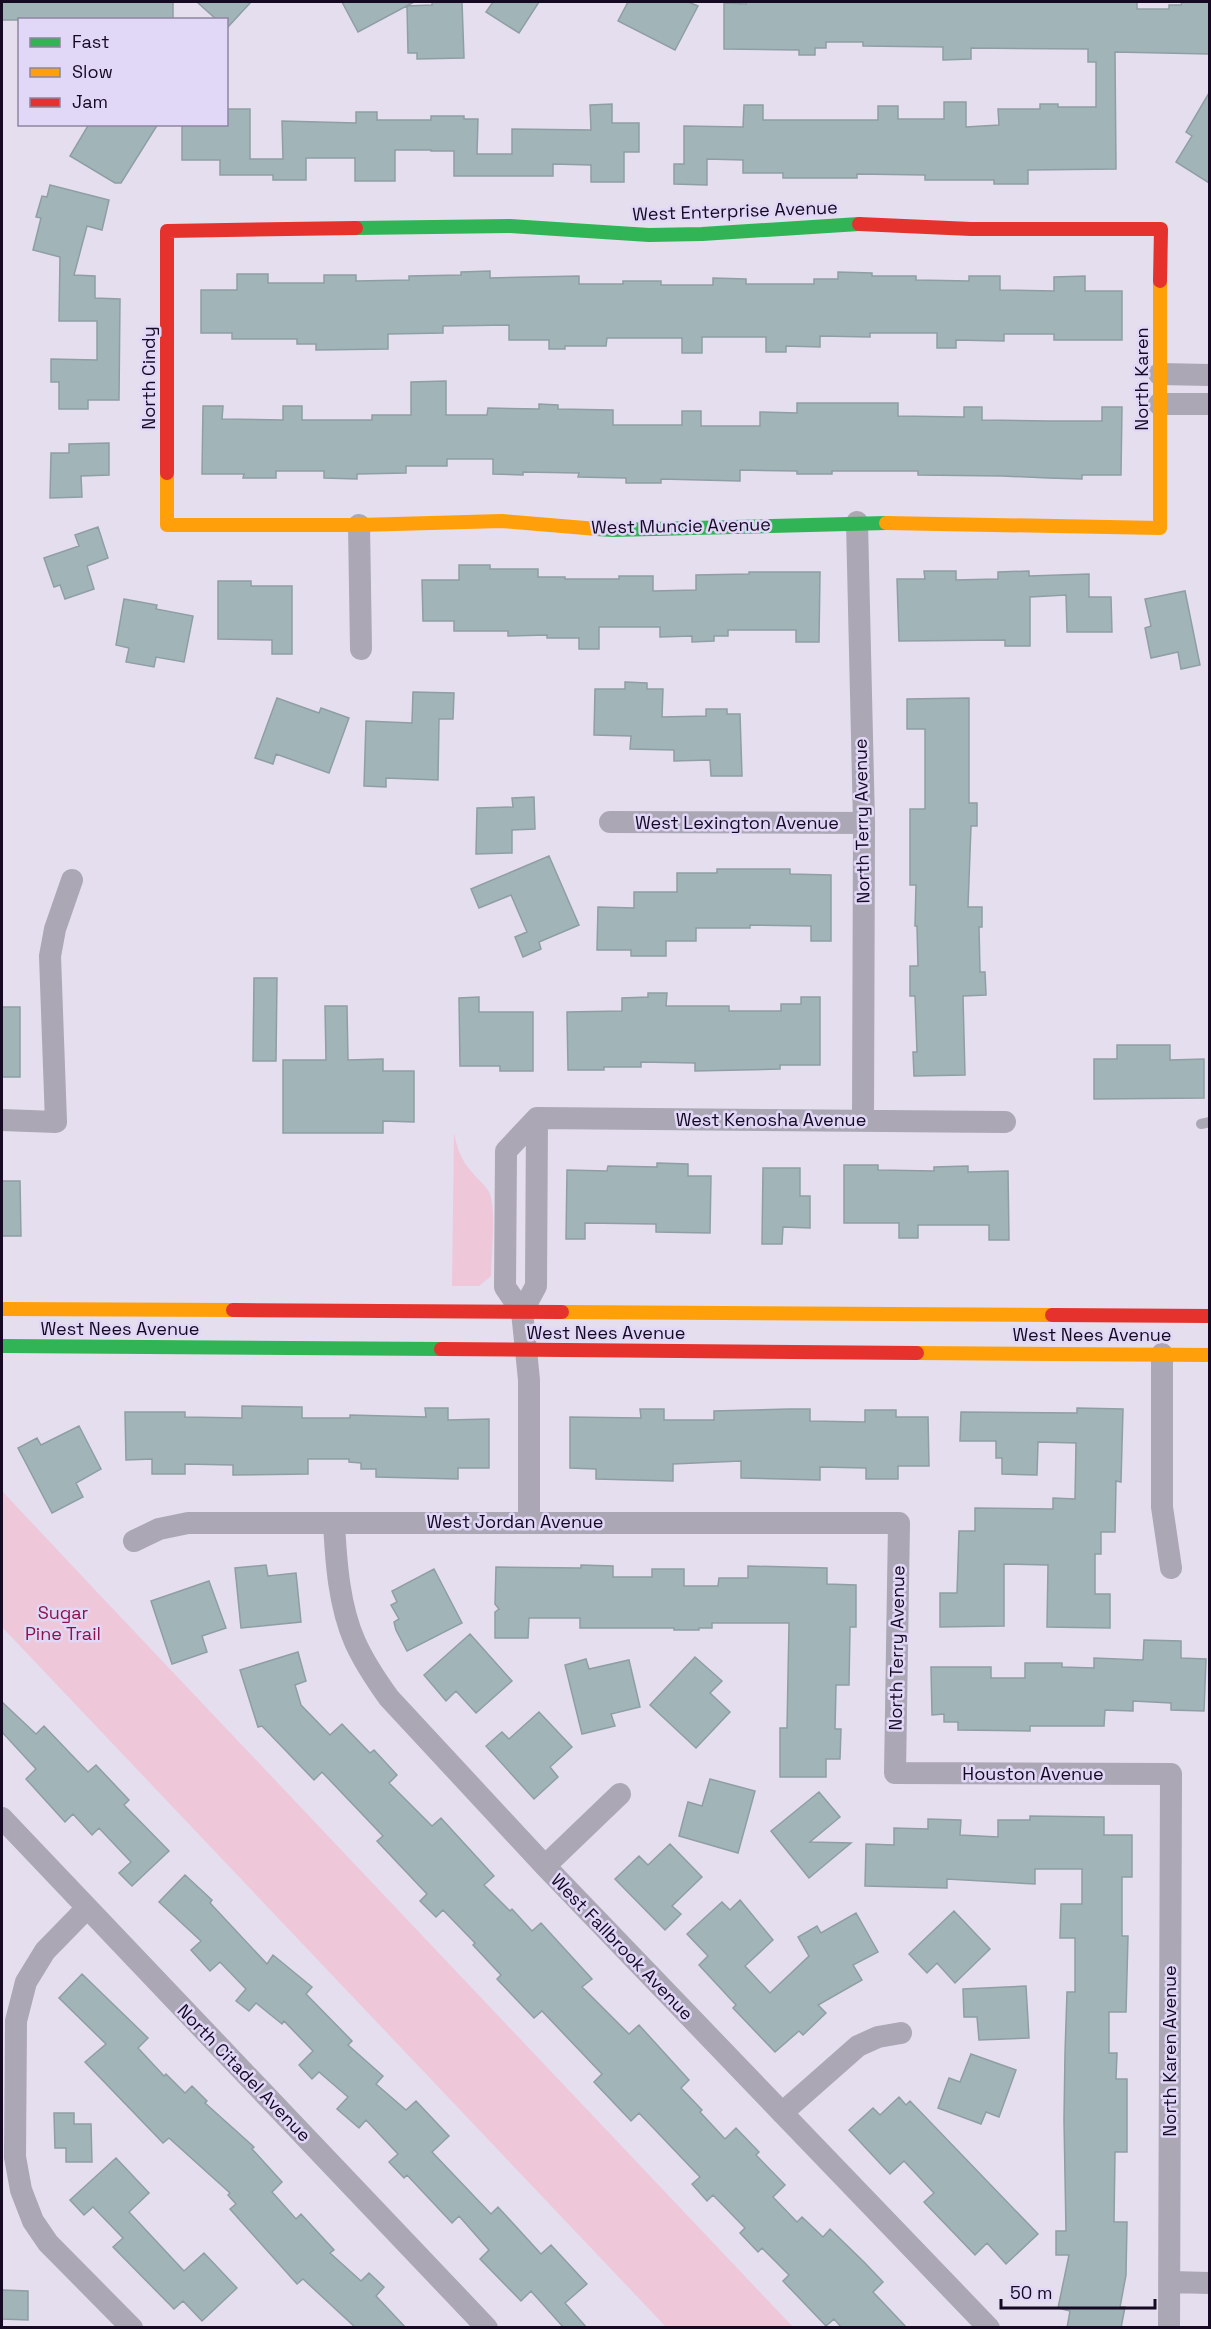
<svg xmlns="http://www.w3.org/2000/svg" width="1211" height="2329" viewBox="0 0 1211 2329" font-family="'Space Grotesk',sans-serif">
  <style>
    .green { fill: #eec7d9 }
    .building { fill: #a1b5b9; stroke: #8f9ea3; stroke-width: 1.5 }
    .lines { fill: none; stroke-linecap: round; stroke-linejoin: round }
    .lane { stroke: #aba7b4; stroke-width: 10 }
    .street { stroke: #aba7b4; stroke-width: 22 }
    .fast { stroke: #30b455; stroke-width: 14 }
    .slow { stroke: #ff9f0a; stroke-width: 14 }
    .jam { stroke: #e5322d; stroke-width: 14 }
    .labels { text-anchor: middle; stroke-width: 5; stroke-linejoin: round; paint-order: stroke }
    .street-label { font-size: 18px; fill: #150924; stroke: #e1d7f6 }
    .park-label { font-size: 18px; fill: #8b134a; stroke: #e1d7f6 }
  </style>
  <rect width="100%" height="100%" fill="#e4deef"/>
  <!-- green -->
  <path class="green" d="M454,1133C457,1148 461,1160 471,1171C477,1179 484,1183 489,1192C497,1207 491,1257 491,1276L479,1286H452Z
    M2,1491L96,1591L793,2327H666L2,1627Z"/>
  <!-- building -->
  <path class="building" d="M2,2H173V20H2Z
    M197,2H251L227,28L226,20H217Z
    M342,2H414L358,32Z
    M432,2H462L464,58L417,59V53H408L407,6L432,5Z
    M493,2H539L519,33L486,12Z
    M628,2H688L698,6L675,50L618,21Z
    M746,2H1137V9H1169V5H1181L1182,2H1209V54L1115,52L1116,169L1028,170V184H994V180H925V175L857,174V178H783V173H743V160L707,159V185L674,184V164H684V126L743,127L744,105H763V120H878V106H898V119H944V102H966V127L999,125L998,109H1040V104H1058V107H1096V62H1088V49L971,48V59L943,60V47L863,46V42H826V48H815V55H799V50L724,49V3L746,4Z
    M1209,93V183L1176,162L1192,136L1186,132Z
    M612,104V123H639V152H624V182H591V165L553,164V176H454V151H431V150H395V181H355V158H306V180H273V175H220V160H182V124H226V109H250V159H283L282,121L356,123V112H377V120H431V116H464V119H478L477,154H512V129L591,130L590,105Z
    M89,124H158L121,183H115L70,156Z
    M50,185L109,200L102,230L87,226L74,275L95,276V298L120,299L119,400H88V409H59V382H51V359L97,360V321H59L60,257L33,250L41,218L36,217L42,196L47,197Z
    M490,271V278L579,276V284H623V281H661V285H713V278L746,279V284H814V279H838V272L872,273V276H916V280L969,281V276H1000V290L1054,291V277L1085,276V291H1122V340H1054V334H1004V341L956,340V348H937V333H870V337L820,336V347L786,346V352H766V337H702V353H682V338H607L606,346H565V349H549V340H509V325L443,326V333L388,334V349L316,350V344H297V339H232V333H201V290H237V274H268V283H324V275H356V281L409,280V276L461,275V272Z
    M446,381V415H487L488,408L539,409V404L558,405V409L613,410V425H682V411H701V426H760V412L797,413V403H898V416L964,417V407H982V420L1048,421H1102V407H1122L1121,475H1082V479L1048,478L1002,476L918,475V471H832V474H797V471L740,470V481L661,479V483H626V478L578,477L579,473L523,472V475L493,474V459H447V466H406V473L357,474V479L324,478V471H276V478H243L244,474H202L203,406H223L222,419L283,420V406H302V420H372V415H411V382Z
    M109,443V475L81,476L82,497L50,498L51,453H69V444Z
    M98,527L108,558L87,566L94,589L65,599L60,585L54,587L44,558L79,546L75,535Z
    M459,565H490V569H538V577H565V579H619V576H653V591L696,590V575L749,574V572H820L819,642H796V630H728V636H714V641L692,642V636L660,637V627H599V649H579V638H547V635L508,636V631H454V621H423L422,580H459Z
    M924,571H956V580L998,579V572L1029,571V576L1089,574V597H1111L1112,632H1067L1066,595L1030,597V646H1005V640L899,641L897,579H925Z
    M218,581H251V586H292V654H272V640L218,639Z
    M1185,591L1200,665L1181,669L1178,652L1151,658L1145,628L1151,626L1145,599Z
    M124,599L157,605L156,609L193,616L184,662L156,657L154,667L126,662L129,648L116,645Z
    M625,682L647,683V689H663L662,717L706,716V709H727V714H740L742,776H711L710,760L674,761V750L630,749L631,736L594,735L595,689H625Z
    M413,692L454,693L453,719H439L438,780L386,778V787L364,786L366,721L412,723Z
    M277,698L319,713L321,708L349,718L329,773L276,754L273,764L255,758Z
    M969,698V803H977V826H971L968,907H982V927H979L980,972H985L986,995L963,996L965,1075L914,1076L913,1052H917L915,996H910V966H918L917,926H915L916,885H910V809H925V729H907V699Z
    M534,797L535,829L512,830V853L476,854L477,808L513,807L512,798Z
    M549,856L579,925L539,942L541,949L523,957L515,937L527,932L511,895L479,908L471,889Z
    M717,869H790V874L831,875V941H811V926L750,925V928H696V941H666V956H631V950H597L598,907L634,908V892H677V873H717Z
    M254,978H277L276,1061H253Z
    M648,993H667L666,1006H729V1011H781V1004H801V997H820V1065H780V1069L695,1071V1063L641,1062V1067H604V1070H568L567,1012L622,1011V998L648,997Z
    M479,997V1012H533V1071H500V1066H460L459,998Z
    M325,1006H347L348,1060L383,1059V1071H414V1122L383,1121V1133H283V1060H326Z
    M2,1007H20V1077H2Z
    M1117,1045H1170V1060L1204,1059V1098L1094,1099V1059H1117Z
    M657,1163L688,1164V1176H711L710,1233L656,1232V1224L585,1223V1239H566L567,1170L607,1171L608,1166L657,1167Z
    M844,1165H878V1170L934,1171V1167L968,1166V1172L1008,1171L1009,1240H989V1225H918V1238H899V1223H844Z
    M763,1168H800V1196H810V1228L783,1227L782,1244H762Z
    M2,1181H20L21,1236H2Z
    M242,1406L302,1407V1418H350V1415L426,1417L425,1408H448V1420L489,1419V1468H458V1479L376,1477V1469H361V1463L349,1462V1459H308V1474L233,1475V1465L185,1464V1474H152V1459L126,1460L125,1412H185V1417L242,1418Z
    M1077,1408L1123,1409L1121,1482L1116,1481L1115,1532H1101V1554H1095V1594H1110V1628L1047,1627L1048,1565L1004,1564V1626L940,1627V1593H957L959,1531H975V1508L1053,1509V1498L1075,1499L1076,1443L1038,1442L1037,1475L1002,1474V1458H996V1441H960L961,1412L1077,1413Z
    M640,1409H664V1420H714V1411L789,1409H810V1421L865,1422V1410H896V1417H928L929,1466H898V1479H866V1468L820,1467V1480L741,1478V1461L673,1464V1481L596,1479V1469L570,1468V1417L641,1418Z
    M79,1426L101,1469L76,1483L83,1497L52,1513L18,1448L37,1438L41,1445Z
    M266,1565L268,1576L296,1573L301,1622L241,1628L235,1568Z
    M581,1565L613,1566V1577H652V1569H684V1586H718L719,1578H748V1566L827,1568V1584L856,1585V1627H850L849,1685H836L835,1729H841L840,1759H826V1777H780V1728H787L789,1623H712V1628H699V1630H674V1628H580V1618H529L528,1638H495V1612L499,1609L495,1604L496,1567L581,1568Z
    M434,1569L462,1623L407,1651L396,1630L394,1622L399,1619L391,1605L397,1602L392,1591Z
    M209,1581L226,1628L202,1636L207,1652L172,1664L151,1601Z
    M470,1634L512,1681L476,1713L456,1691L446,1701L424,1675Z
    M1144,1640L1181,1641V1658L1206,1659L1204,1711L1171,1710V1703L1133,1701V1711L1105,1710L1104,1726H1030V1731L958,1730V1722H944V1714L932,1715L931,1667H991V1678H1025V1663H1062V1667L1094,1668V1658L1143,1660Z
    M298,1652L306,1681L295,1685L301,1705L330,1735L342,1724L370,1753L374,1750L397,1775L389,1783L432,1826L441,1818L494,1876L484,1885L510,1911L512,1909L532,1931L541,1923L592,1979L582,1987L629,2034L639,2025L689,2080L681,2088L702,2110L700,2112L725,2139L736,2128L759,2152L756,2155L785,2185L773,2197L797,2222L802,2217L823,2237L830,2229L864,2262L883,2282L873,2292L907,2328H842L834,2319L826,2326L783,2281L789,2275L762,2248L758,2252L740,2233L745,2228L713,2195L707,2201L692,2184L700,2177L639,2113L631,2121L594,2082L602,2074L542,2011L534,2018L497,1979L501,1975L473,1945L475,1943L443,1910L436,1917L420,1901L427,1894L377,1841L383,1836L322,1772L314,1780L262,1726L258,1727L240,1670Z
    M695,1657L722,1681L710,1693L730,1712L696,1748L650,1705Z
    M586,1659L589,1669L629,1660L640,1707L611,1714L615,1726L582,1734L565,1665Z
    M2,1702L36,1734L44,1726L88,1772L96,1765L129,1800L124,1805L169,1851L132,1886L119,1873L131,1862L99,1828L92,1835L73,1814L65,1822L26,1779L36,1769L2,1732Z
    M539,1712L572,1747L550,1767L558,1777L534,1799L486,1746L502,1732L509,1739Z
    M710,1779L755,1791L738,1853L679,1836L688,1802L702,1806Z
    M819,1792L840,1817L810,1842L851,1843L809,1878L771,1831Z
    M1030,1816L1104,1817V1835H1132V1877H1122V1936H1128L1126,2012H1109V2053H1117L1116,2079H1127V2152H1115L1114,2222H1127L1126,2275L1120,2307H1125L1121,2328H1067L1070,2311L1058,2308L1069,2255H1056V2231H1066L1064,2120L1065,2053L1067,1992H1075V1938H1060L1061,1904H1082V1869H1035V1884L947,1879V1888L865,1886L866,1844L894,1845V1828L928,1829V1819L961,1820L960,1835L998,1837V1820H1030Z
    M670,1844L702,1877L672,1906L681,1914L665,1930L615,1879L639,1856L648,1865Z
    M185,1875L212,1900L210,1903L267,1964L273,1955L312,1987L306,1994L352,2041L348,2045L383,2076L376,2084L406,2110L416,2101L449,2136L432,2152L491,2214L498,2207L541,2254L551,2245L587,2284L565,2303L587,2328H564L531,2291L521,2301L480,2259L489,2250L459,2216L452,2223L407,2175L404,2178L389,2162L398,2154L366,2120L359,2128L337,2109L348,2097L319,2072L312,2079L299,2065L313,2051L284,2021L282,2024L256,2003L249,2011L236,2001L246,1989L220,1962L210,1971L191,1950L201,1941L159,1902Z
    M740,1900L773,1940L745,1966L770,1993L809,1956L798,1937L817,1926L821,1933L856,1913L878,1952L853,1965L862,1980L818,2005L826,2013L803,2035L799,2031L775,2052L733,2008L736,2005L699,1965L708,1956L687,1934L722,1902L730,1910Z
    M954,1911L990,1949L955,1983L937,1963L927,1973L909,1954Z
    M82,1974L148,2038L138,2048L164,2076L166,2074L185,2093L192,2086L207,2101L205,2103L254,2147L252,2149L282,2182L272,2192L296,2219L301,2214L334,2250L330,2253L361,2281L369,2273L384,2287L376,2296L406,2328H356L303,2279L297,2284L230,2209L236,2204L228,2195L230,2193L169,2138L163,2143L85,2062L106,2044L59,1998Z
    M1026,1986L1029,2038L979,2040L977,2017H964L963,1989Z
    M971,2054L1016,2070L999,2117L986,2112L981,2124L938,2108L949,2078L960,2082Z
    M899,2097L906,2105L910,2101L1038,2234L1006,2264L987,2243L975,2255L924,2202L934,2193L904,2161L890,2174L849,2130L873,2108L880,2115Z
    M54,2113H74V2124H91L92,2162H66V2148H55Z
    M116,2158L149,2193L129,2212L184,2271L204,2253L237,2288L202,2321L183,2301L174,2309L113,2247L123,2238L93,2207L84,2215L70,2200Z
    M2,2290L28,2291V2320L2,2319Z"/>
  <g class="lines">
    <!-- lane -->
    <path class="lane" d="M1201,1124L1210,1122"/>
    <!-- street -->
    <path class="street" d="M1159,374L1210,375
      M1159,404H1210
      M857,522L864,823L863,1121
      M359,525L361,649
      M610,822L864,823
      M537,1118L1005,1122
      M2,1120L56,1122L50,956L55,929L72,880
      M522,1312L536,1286L537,1118
      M1162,1354V1507L1171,1568
      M529,1522V1380L526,1350L522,1312L505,1287L506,1151L537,1118
      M334,1523C336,1562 339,1606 355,1642C364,1662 376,1680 389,1698L545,1866L989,2328
      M134,1541L159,1529L188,1523H899L895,1773L1171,1774L1169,2328
      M2,1818L487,2328
      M545,1866L620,1794
      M87,1908L45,1951L26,1982L16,2021L15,2157L21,2190L33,2221L48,2243L132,2328
      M782,2113L858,2046L878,2037L901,2033
      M1170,2282L1210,2283"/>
    <!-- fast -->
    <path class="fast" d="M356,228L510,226L649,235L702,234L859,224
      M597,529L613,530L886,523
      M2,1346L441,1349"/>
    <!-- slow -->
    <path class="slow" d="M167,473V525H359L502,521L597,529
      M886,523L1160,528V281
      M2,1309L233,1310
      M562,1312L1052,1315
      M917,1353L1210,1355"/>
    <!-- jam -->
    <path class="jam" d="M859,224L971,229H1161L1160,281
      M167,473V231L356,228
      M233,1310L562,1312
      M1052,1315L1210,1316
      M441,1349L917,1353"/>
  </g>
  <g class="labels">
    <!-- street labels -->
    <g class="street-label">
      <text transform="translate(735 211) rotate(-2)" y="6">West Enterprise Avenue</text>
      <text transform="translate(149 378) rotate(-90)" y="6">North Cindy</text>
      <text transform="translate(1142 379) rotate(-90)" y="6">North Karen</text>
      <text transform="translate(681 526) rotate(-1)" y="6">West Muncie Avenue</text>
      <text transform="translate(862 821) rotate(-91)" y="6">North Terry Avenue</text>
      <text x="737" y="829">West Lexington Avenue</text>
      <text x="771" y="1126">West Kenosha Avenue</text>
      <text x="120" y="1335">West Nees Avenue</text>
      <text x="606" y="1339">West Nees Avenue</text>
      <text x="1092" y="1341">West Nees Avenue</text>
      <text x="515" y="1528">West Jordan Avenue</text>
      <text transform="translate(897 1648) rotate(-89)" y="6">North Terry Avenue</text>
      <text x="1033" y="1780">Houston Avenue</text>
      <text transform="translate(622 1947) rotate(46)" y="6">West Fallbrook Avenue</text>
      <text transform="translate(1170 2051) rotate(-90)" y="6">North Karen Avenue</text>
      <text transform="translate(244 2073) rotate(46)" y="6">North Citadel Avenue</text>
    </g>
    <!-- park labels -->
    <g class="park-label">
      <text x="63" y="1619">Sugar<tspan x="63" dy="21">Pine Trail</tspan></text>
    </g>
  </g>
  <!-- border -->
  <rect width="1211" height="2329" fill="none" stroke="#150924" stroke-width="6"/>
  <!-- legend -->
  <rect x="18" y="18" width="210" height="108" fill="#e1d7f6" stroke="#8f85a2" stroke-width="1.5"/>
  <rect x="30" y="38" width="30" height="9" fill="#30b455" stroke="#8f85a2" stroke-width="1.5"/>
  <text x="72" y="48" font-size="18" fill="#150924">Fast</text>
  <rect x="30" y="68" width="30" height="9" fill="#ff9f0a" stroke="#8f85a2" stroke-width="1.5"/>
  <text x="72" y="78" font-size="18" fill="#150924">Slow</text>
  <rect x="30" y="98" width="30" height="9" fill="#e5322d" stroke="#8f85a2" stroke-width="1.5"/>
  <text x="72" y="108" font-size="18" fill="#150924">Jam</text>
  <!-- scale -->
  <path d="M1001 2299v9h154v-9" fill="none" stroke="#150924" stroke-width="3"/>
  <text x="1010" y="2299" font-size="18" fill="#150924" stroke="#e1d7f6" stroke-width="4.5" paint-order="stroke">50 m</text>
</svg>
